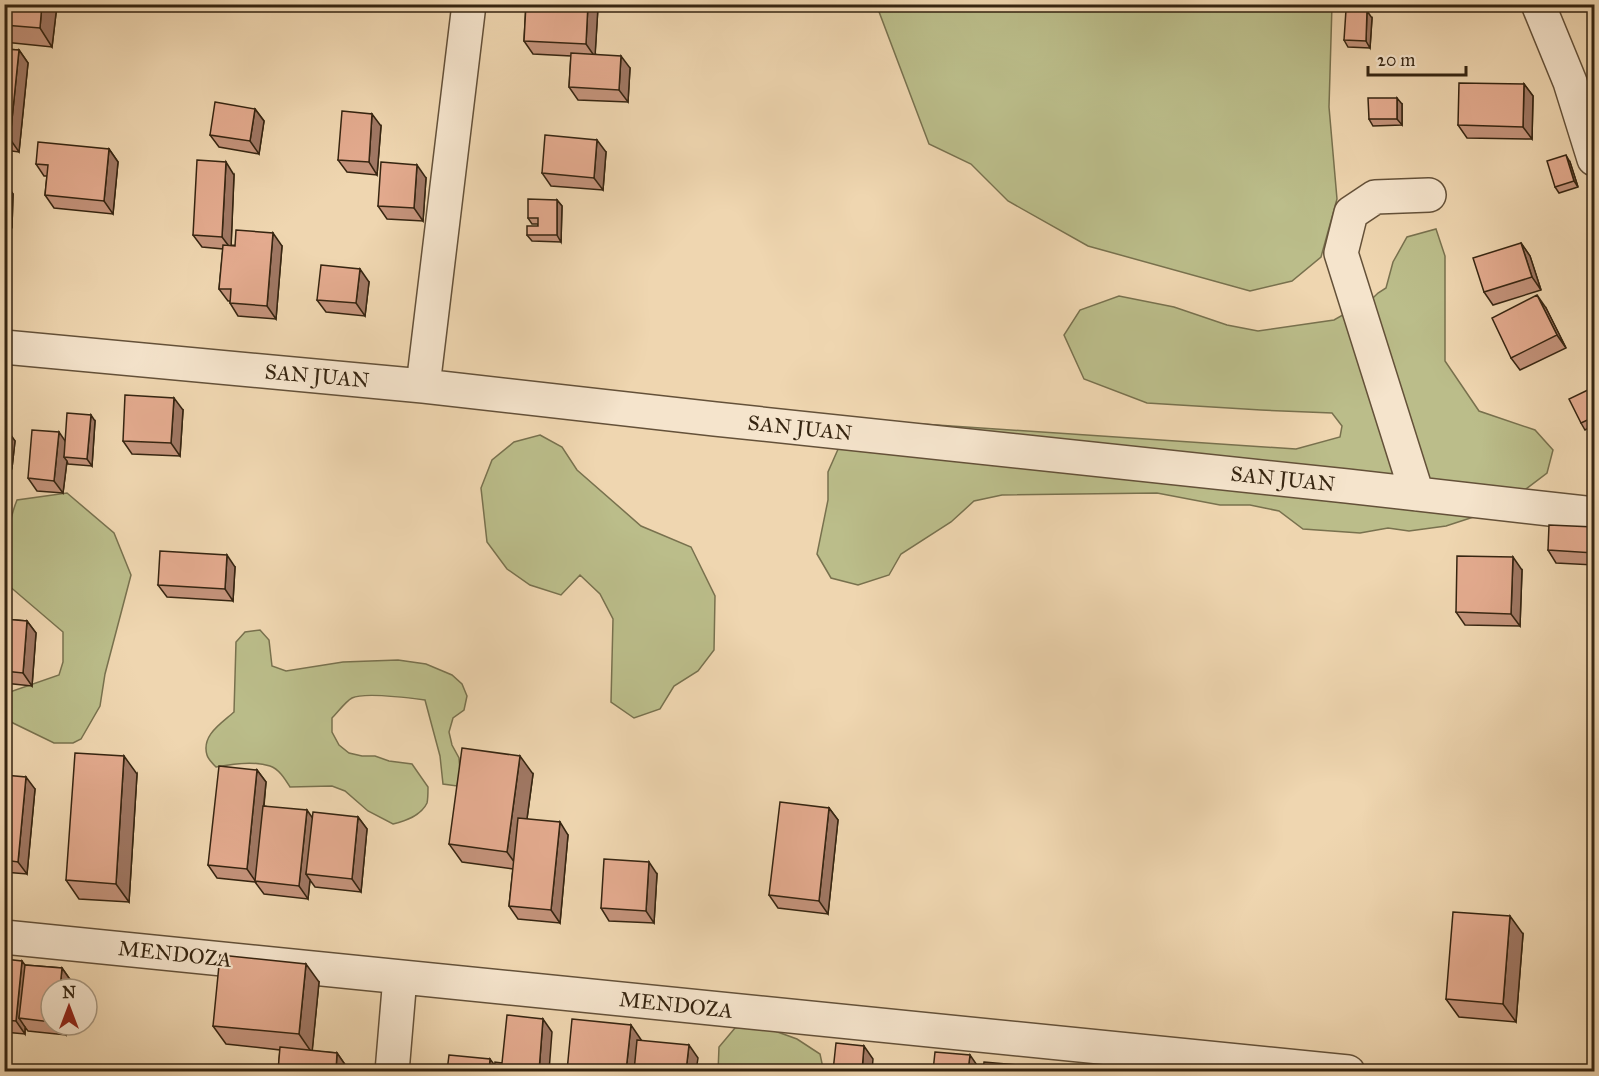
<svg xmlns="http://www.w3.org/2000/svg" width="1599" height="1076" viewBox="0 0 1599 1076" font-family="'IM FELL Great Primer',serif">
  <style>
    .green { fill: #bbbd8a; stroke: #78714e; stroke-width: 1.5 }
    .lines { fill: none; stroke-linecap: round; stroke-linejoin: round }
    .minor-casing { stroke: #645139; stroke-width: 36 }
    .minor { stroke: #f5e4cc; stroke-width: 33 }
    .wall { fill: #c4937b; stroke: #362511; stroke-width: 1.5 }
    .shaded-wall { fill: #a07864; stroke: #362511; stroke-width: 1.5 }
    .building { fill: #e4ab8f; stroke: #362511; stroke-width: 1.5 }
    .labels { text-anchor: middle; stroke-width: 4.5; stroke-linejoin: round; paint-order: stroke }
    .street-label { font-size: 21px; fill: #362511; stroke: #f5e4cc }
  </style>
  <rect width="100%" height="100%" fill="#efd6b0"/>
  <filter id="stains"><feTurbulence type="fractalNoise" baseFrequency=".00333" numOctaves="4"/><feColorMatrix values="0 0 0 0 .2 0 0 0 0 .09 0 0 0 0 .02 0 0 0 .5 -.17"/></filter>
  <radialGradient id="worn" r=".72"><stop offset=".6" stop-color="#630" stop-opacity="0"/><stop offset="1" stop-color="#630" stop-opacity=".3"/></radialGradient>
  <!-- green -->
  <path class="green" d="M881,5H1332L1329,107L1337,199L1321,257L1292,281L1250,291L1088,246L1008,201L971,164L929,144L878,9Z
    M1436,229L1445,256V361L1479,411L1535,430L1553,450L1547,473L1501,508L1446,526L1409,531L1388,528L1360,533L1303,529L1279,511L1250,505H1220L1157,493L1002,495L974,501L951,522L901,554L889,575L858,585L831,578L817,554L828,500V472L839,447L894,429L922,424L1296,449L1340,437L1342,426L1332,413L1261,410L1147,403L1084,379L1064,335L1080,310L1119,296L1174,307L1227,325L1258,331L1334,320L1373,298L1378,293L1386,288L1393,262L1407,237Z
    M540,435L562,447L577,470L641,526L691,547L715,596L714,650L698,671L674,686L660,709L634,718L611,702L613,619L600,594L580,575L561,595L530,585L507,569L487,542L481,488L492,460L514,442Z
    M67,493L114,533L131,575L105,674L100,706L81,739L73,743H54L13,723L5,716L4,694L59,675L63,662V632L8,585C7,554 5,530 17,500Z
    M260,630L269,640L272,666L286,671L343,662L398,660L426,664L452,675L462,684L467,696L464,710L453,718L449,732L452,745L459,758L460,771L457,786L443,784L440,756L425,700C410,698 364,692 352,698C346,701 337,713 332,718V732L339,745L349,753L362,756H375L389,761L412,764L428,787C428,792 428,799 427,803C421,816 405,821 393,824L368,811L345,791L332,786L290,787C285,779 279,769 270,766C255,761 231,764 216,767C213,764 208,759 207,755C201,735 222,723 234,712L236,642L245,632Z
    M761,1026L797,1039L820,1054L823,1068L820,1072H718L719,1047L735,1028Z"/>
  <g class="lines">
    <!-- minor casing -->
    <g class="minor-casing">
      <path id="minor" d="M1538,4L1570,82L1594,159
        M4,347L423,386L715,419L1347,486L1594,514
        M423,386L469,4
        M1417,494L1341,253L1351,213L1375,197L1429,195
        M4,937L1348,1072
        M392,1072L400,977"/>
    </g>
    <!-- minor -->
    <use href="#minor" class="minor"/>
  </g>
  <!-- wall -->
  <path class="wall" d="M4,4L57,5L52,47L4,42Z
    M526,4H596L598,7L595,54L630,68L628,102L578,100L569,87L571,56L533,54L524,41Z
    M1372,18L1370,48L1348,47L1344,40Z
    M4,49L19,50L28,63L19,152L4,150Z
    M1524,84L1533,96L1532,139L1467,138L1458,125Z
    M1402,104V125L1373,126L1369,119Z
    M255,109L264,121L259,154L219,147L210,135Z
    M381,126L377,175L347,172L338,160Z
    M109,149L118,162L113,214L54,208L45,195L47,176H44L36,164Z
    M606,152L603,190L551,186L542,173Z
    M1570,162L1578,187L1559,193L1555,187Z
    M234,175L231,245L282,246L276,319L238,316L230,303V301H228L219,289L223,249L202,247L193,235Z
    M426,178L423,221L387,219L378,206Z
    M4,182L13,194L12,227H4Z
    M557,200L562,206L561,242L532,241L527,235L538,226V224H532L528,218Z
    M1521,243L1530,256L1541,290L1493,305L1484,292Z
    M369,282L365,316L326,312L317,300Z
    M1546,308L1566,348L1520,370L1511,358Z
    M1594,387V425L1585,430L1581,423Z
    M183,410L180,456L132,454L123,441Z
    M95,421L92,466L68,464L67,461L63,493L37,491L28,478L65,440Z
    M4,428L15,441L12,468L4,467Z
    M1594,527V565L1556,563L1548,550Z
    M235,567L233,601L167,597L158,585Z
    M1522,570L1520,626L1465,625L1456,612Z
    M4,619L27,621L36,633L32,686L4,683Z
    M257,770L266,782L264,806L312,817H358L367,829L361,892L315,887L310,880L308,899L264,894L255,882L217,878L208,865Z
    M137,774L129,902L79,899L66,880Z
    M533,774L527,819L568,835L560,923L518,919L509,906L513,869L462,862L449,844Z
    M4,775L35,789L27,874L4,872Z
    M829,808L838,820L828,914L778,908L769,895Z
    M657,874L654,923L609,921L601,908Z
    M1523,934L1516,1022L1459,1017L1446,999Z
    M4,959L25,965L62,968L71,981L51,989V1025H67L66,1035L28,1031L25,1027V1034L4,1032Z
    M319,982L312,1051L337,1053L346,1066V1071H278L280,1050L226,1044L213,1026Z"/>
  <!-- shaded-wall -->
  <path class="shaded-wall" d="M42,4H56L57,5L52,47L40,28Z
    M588,4H596L598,7L595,57L586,44Z
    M1367,11L1372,18L1370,48L1366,41Z
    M19,50L28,63L19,152L10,139Z
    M621,56L630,68L628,102L619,90Z
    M1524,84L1533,96L1532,139L1523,127Z
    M1397,98L1402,104V125L1397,119Z
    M255,109L264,121L259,154L250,141Z
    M372,114L381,126L377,175L369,162Z
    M597,140L606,152L603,190L594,178Z
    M109,149L118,162L113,214L104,201Z
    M1566,155L1570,162L1578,187L1574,181Z
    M226,162L234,175L231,249L222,237Z
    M417,165L426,178L423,221L414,208Z
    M4,182L13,194L12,227L4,217Z
    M557,200L562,206L561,242L557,235Z
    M273,233L282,246L276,319L267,306Z
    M1521,243L1530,256L1541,290L1532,277Z
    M360,269L369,282L365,316L356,303Z
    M1537,295L1546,308L1566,348L1557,335Z
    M174,398L183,410L180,456L171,443Z
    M91,415L95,421L92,466L87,459Z
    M6,428L15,441L12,468L4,457Z
    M59,432L68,445L64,457L67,461L63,493L54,481Z
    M227,555L235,567L233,601L225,589Z
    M1513,557L1522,570L1520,626L1511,614Z
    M27,621L36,633L32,686L23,673Z
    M124,756L137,774L129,902L116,884Z
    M520,756L533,774L520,870L507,852Z
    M257,770L266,782L256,882L247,869Z
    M26,777L35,789L27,874L18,862Z
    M829,808L838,820L828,914L819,901Z
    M307,810L316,823L306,874L310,880L308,899L299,886Z
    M358,817L367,829L361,892L352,879Z
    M560,822L568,835L560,923L551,910Z
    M649,862L657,874L654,923L646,911Z
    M1510,916L1523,934L1516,1022L1503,1004Z
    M22,961L31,973L19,1018L25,1027V1034L16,1021Z
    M306,964L319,982L312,1053L299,1034Z
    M62,968L71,981L70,989H60Z
    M543,1019L552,1032L549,1071H539Z
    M59,1025H67L66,1035Z
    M631,1025L644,1044L641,1071H626Z
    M689,1045L698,1058L696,1071H686Z
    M864,1046L873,1059L872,1071H862Z
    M337,1053L346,1066V1071H336Z
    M970,1055L979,1068L978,1071H968Z
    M490,1059L499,1071H489Z"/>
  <!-- building -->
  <path class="building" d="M4,4H42L40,28L4,25Z
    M526,4H588L586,44L524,41Z
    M1346,10L1367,11L1366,41L1344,40Z
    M4,49L19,50L10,139H4Z
    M571,53L621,56L619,90L569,87Z
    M1459,83L1524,84L1523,127L1458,125Z
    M1368,98H1397V119H1369Z
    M215,102L255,109L250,141L210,135Z
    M342,111L372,114L369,162L338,160Z
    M545,135L597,140L594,178L542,173Z
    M38,142L109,149L104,201L45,195L48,165L36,164Z
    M1566,155L1574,181L1555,187L1547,161Z
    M197,160L226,162L222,237L193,235Z
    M381,162L417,165L414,208L378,206Z
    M528,199L557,200V235H527V226H538V218H528Z
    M236,230L273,233L267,306L230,303L231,289H219L223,245L235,246Z
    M1521,243L1532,277L1484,292L1473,258Z
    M321,265L360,269L356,303L317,300Z
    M1537,295L1557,335L1511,358L1492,318Z
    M1594,387V417L1581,423L1569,399Z
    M125,395L174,398L171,443L123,441Z
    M67,413L91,415L87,459L64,457Z
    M4,428H6L4,444Z
    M32,430L59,432L54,481L28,478Z
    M1549,525L1594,527V553L1548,550Z
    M160,551L227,555L225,589L158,585Z
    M1457,556L1513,557L1511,614L1456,612Z
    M4,619L27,621L23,673L4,671Z
    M462,748L520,756L507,852L449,844Z
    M75,753L124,756L116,884L66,880Z
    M219,766L257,770L247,869L208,865Z
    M4,775L26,777L18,862L4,860Z
    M780,802L829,808L819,901L769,895Z
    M263,806L307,810L299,886L255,881Z
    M313,812L358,817L352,879L306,874Z
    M518,818L560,822L551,910L509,906Z
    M604,859L649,862L646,911L601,908Z
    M1453,912L1510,916L1503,1004L1446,999Z
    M220,955L306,964L299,1034L213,1026Z
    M4,959L22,961L16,1021L4,1020Z
    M25,965L62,968L60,989H51V1022L19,1018Z
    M507,1015L543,1019L539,1071H494L495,1062L502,1063Z
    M572,1019L631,1025L626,1071H567Z
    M637,1040L689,1045L686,1071H634Z
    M836,1043L864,1046L862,1071H833Z
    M280,1047L337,1053L336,1071H278Z
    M935,1052L970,1055L968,1071H933Z
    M449,1055L490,1059L489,1071H447Z
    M984,1062L1029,1066V1071H983Z
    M97,1065L167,1071H96Z"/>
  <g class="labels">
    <!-- street labels -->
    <g class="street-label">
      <text transform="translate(317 376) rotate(5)" y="7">SAN JUAN</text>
      <text transform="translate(800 428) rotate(6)" y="7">SAN JUAN</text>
      <text transform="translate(1283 479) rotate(6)" y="7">SAN JUAN</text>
      <text transform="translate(175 954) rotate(6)" y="7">MENDOZA</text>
      <text transform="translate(676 1005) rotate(6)" y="7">MENDOZA</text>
    </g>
  </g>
  <!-- margin -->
  <rect width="1599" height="1076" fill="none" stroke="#efd6b0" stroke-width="24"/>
  <rect x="6" y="6" width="1587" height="1064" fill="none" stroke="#362511" stroke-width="3"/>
  <rect x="12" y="12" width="1575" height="1052" fill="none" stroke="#362511" stroke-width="1.5"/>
  <!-- north arrow -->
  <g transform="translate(69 1007)"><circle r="28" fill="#f5e4cc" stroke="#a99881" stroke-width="1.5"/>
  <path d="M0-4.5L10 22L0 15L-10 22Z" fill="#8f2418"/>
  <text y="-9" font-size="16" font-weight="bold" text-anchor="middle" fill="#362511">N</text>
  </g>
  <!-- scale -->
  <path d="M1368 66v9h98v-9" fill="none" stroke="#362511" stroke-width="3"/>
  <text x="1377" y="66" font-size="18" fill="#362511" stroke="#f5e4cc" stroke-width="4.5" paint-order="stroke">20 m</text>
  <rect width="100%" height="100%" filter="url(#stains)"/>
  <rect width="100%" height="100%" fill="url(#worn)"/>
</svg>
